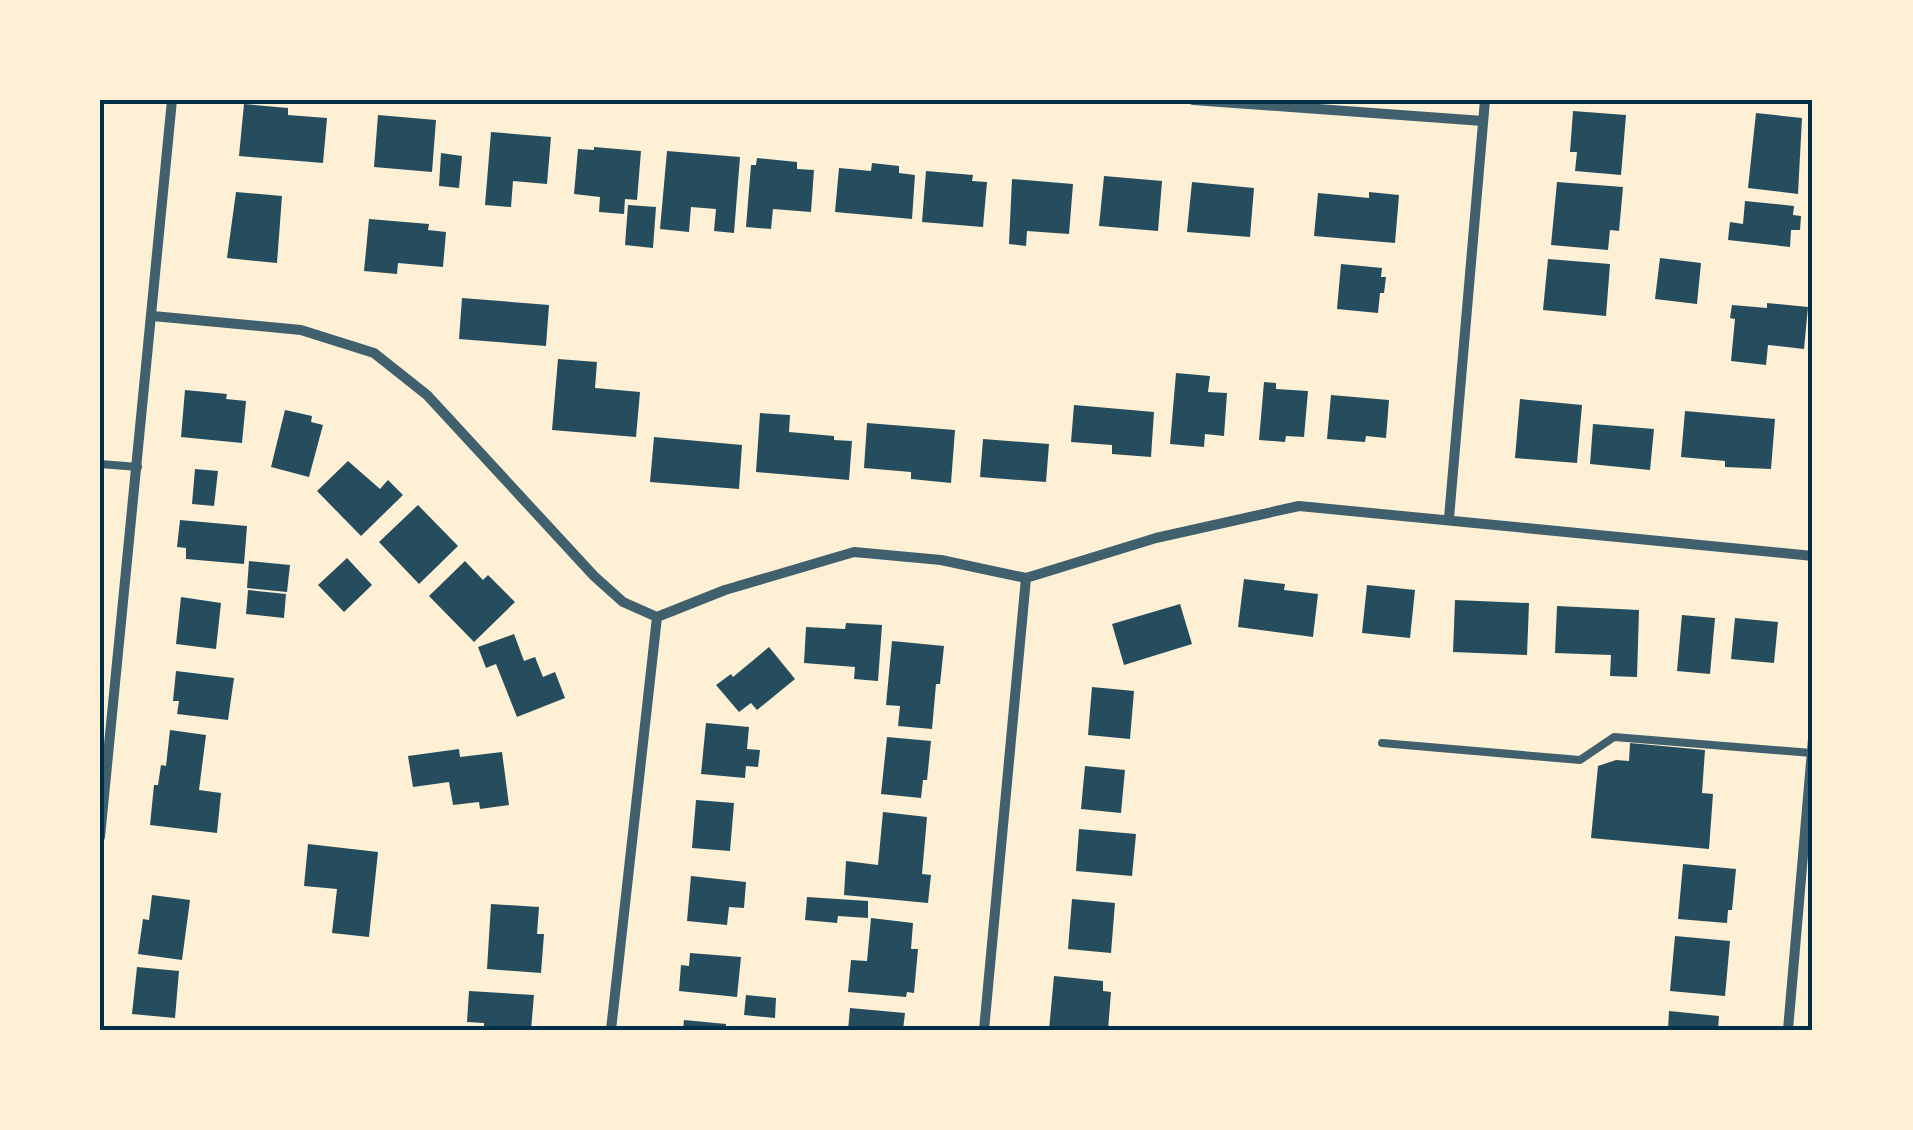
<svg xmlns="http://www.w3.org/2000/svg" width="1913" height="1130" viewBox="0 0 1913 1130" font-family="'Sofia Sans Condensed',sans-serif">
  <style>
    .building { fill: #264d5e }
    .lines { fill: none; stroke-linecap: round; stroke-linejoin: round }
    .service { stroke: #3f606c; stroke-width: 8 }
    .minor { stroke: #3f606c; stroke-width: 10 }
    .neatline { fill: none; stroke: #003049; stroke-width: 4 }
  </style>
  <rect width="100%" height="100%" fill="#fdf0d5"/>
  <!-- building -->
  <path class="building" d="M244,104L288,108V115L327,118L323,163L239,156Z
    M1573,111L1626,115L1621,175L1575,171L1577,152H1570Z
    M1756,113L1802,118L1798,194L1748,188Z
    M378,115L436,120L432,172L374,167Z
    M491,132L551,137L547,184L513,181L511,207L485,205Z
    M594,147L641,151L637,200L625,199L624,214L599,212L600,197L574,194L578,149L594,150Z
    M667,151L740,157L734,233L714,231L716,209L691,207L689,232L660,229Z
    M441,153L462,156L459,188L439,186Z
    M757,158L797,162V169L814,170L811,212L773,209L771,229L746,227L751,165H756Z
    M872,163L899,166V173L915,175L912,219L835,212L839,168L871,171Z
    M926,171L973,175L972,181L987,182L983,227L922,222Z
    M1104,176L1162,181L1158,231L1099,226Z
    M1012,179L1073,184L1069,234L1027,231L1026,246L1009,244Z
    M1192,182L1254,188L1250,237L1187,232Z
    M1557,182L1623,187L1619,231L1610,230L1608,250L1551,245Z
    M236,192L282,196L277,263L227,258Z
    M1369,192L1399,195L1395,243L1314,236L1318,193L1369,198Z
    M1745,201L1794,206L1793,215L1801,216L1800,230H1791L1790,247L1728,240L1730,222L1743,224Z
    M628,205L656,207L653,248L625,245Z
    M369,219L429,224L428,230L446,232L443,267L398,263L397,274L364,271Z
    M1660,258L1701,263L1697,304L1655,299Z
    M1548,259L1610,264L1606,316L1543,310Z
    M1341,264L1382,268L1381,277H1386L1384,293H1380L1378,313L1337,309Z
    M462,298L549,305L546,346L459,339Z
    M1767,303L1808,307L1804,349L1768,345L1766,365L1731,361L1735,319L1730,318L1732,305L1767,308Z
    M558,359L597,362L595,388L640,392L636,437L552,430Z
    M1176,373L1210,376L1208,392L1227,393L1224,436L1205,434L1204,447L1170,444Z
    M1264,382L1276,383V389L1308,391L1304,437L1286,436L1285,442L1259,440Z
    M185,390L227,394L226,399L246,401L242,443L181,437Z
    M1331,395L1389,400L1386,438L1366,436L1365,442L1327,439Z
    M1520,399L1582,405L1577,463L1515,458Z
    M1074,405L1154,412L1151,457L1112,454V445L1071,442Z
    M285,410L312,416L311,422L323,425L309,477L271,467Z
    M1685,411L1775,419L1771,469L1725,467V461L1681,457Z
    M760,413L790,415L789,432L834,436V440L852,441L849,480L756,472Z
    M867,423L955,430L951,483L911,479V472L864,468Z
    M1593,424L1654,429L1650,470L1590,464Z
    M654,437L742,445L739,489L650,482Z
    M983,439L1049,444L1046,482L980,477Z
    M348,461L380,489L388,480L403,495L361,536L317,491Z
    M195,469L218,471L214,506L192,504Z
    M418,505L458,546L419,584L379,542Z
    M180,520L247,526L244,564L186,559V548L177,547Z
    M347,558L372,585L344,612L318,585Z
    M249,561L290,565L287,592L247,588Z
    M465,561L483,580L488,575L515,602L474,642L429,596Z
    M1244,579L1285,584L1284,590L1318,594L1313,637L1238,627Z
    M1367,585L1415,590L1410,638L1362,633Z
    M248,590L286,594L284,618L246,614Z
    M181,597L221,603L216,649L176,644Z
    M1455,600L1529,603L1527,655L1453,652Z
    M1180,604L1192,644L1124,665L1112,624Z
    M1557,606L1639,610L1637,677L1610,676L1611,655L1555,653Z
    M1682,615L1715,618L1710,674L1677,671Z
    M1735,618L1778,622L1774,663L1731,659Z
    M846,623L882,625L878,681L854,679L855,667L804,663L806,627L845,629Z
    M514,634L524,661L535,657L543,677L555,672L565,698L517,717L496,664L486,668L478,647Z
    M892,641L944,646L940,684H936L932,729L898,726L900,706L886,705Z
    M769,647L795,679L757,710L751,703L739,712L716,685L731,674L733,677Z
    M176,671L234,678L228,720L177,714L179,701H173Z
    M1092,687L1134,691L1130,739L1088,735Z
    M706,723L749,727L747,749L760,750L758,767L746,766L745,778L701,774Z
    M170,730L206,735L199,790L221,793L217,833L150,825L154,785H158L161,765L166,766Z
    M887,737L931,741L927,780H923L921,798L881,794Z
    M1630,743L1705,750L1702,793L1713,794L1709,849L1591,838L1598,766L1616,760L1629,761Z
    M459,749L460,757L502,752L509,805L480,809L479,802L453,805L449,782L413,787L408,756Z
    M1085,766L1125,770L1121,813L1081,809Z
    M696,800L734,803L730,851L692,848Z
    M883,812L927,817L922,874L931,875L928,903L844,895L846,861L878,865Z
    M1079,829L1136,834L1132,876L1076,871Z
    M308,844L378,852L369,937L332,933L337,889L304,886Z
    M1683,864L1736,869L1732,910H1728L1727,923L1678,919Z
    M691,876L746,882L744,908L729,907L727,925L687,921Z
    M152,895L190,900L182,960L138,954L143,919L149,920Z
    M807,897L868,901V918L838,916L837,923L805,920Z
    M1072,899L1115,903L1111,953L1068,949Z
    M491,904L539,907L537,934H544L541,973L487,969Z
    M871,918L913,923L911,949H918L914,993L907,992L906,997L848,992L851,960L867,961Z
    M1675,936L1730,941L1725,996L1670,991Z
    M690,953L741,957L737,997L679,991L681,965L689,966Z
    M137,967L179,971L175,1018L132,1014Z
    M1054,976L1103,981V991L1111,992L1108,1030H1049Z
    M469,991L534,995L531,1030H484V1023L467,1022Z
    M746,995L776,998L775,1018L744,1015Z
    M850,1008L905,1013L903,1030H848Z
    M1669,1011L1719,1016L1718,1030H1668Z
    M684,1020L726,1024V1030H683Z"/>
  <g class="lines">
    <!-- service -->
    <path class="service" d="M100,464L138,467
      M1382,743L1580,760L1614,737L1812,753"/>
    <!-- minor -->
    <path class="minor" d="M1193,100L1483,121
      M153,316L301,330L374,353L427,395L594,576L623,602L657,617L725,590L854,552L941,560L1026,578L1156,538L1299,506L1813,556
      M1449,518L1485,100
      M100,837L172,100
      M611,1030L657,617
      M984,1030L1026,578
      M1788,1030L1813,739"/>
  </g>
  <!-- border -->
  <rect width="1913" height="1130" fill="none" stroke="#fdf0d5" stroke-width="205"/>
  <rect x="102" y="102" width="1708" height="926" class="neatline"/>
</svg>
